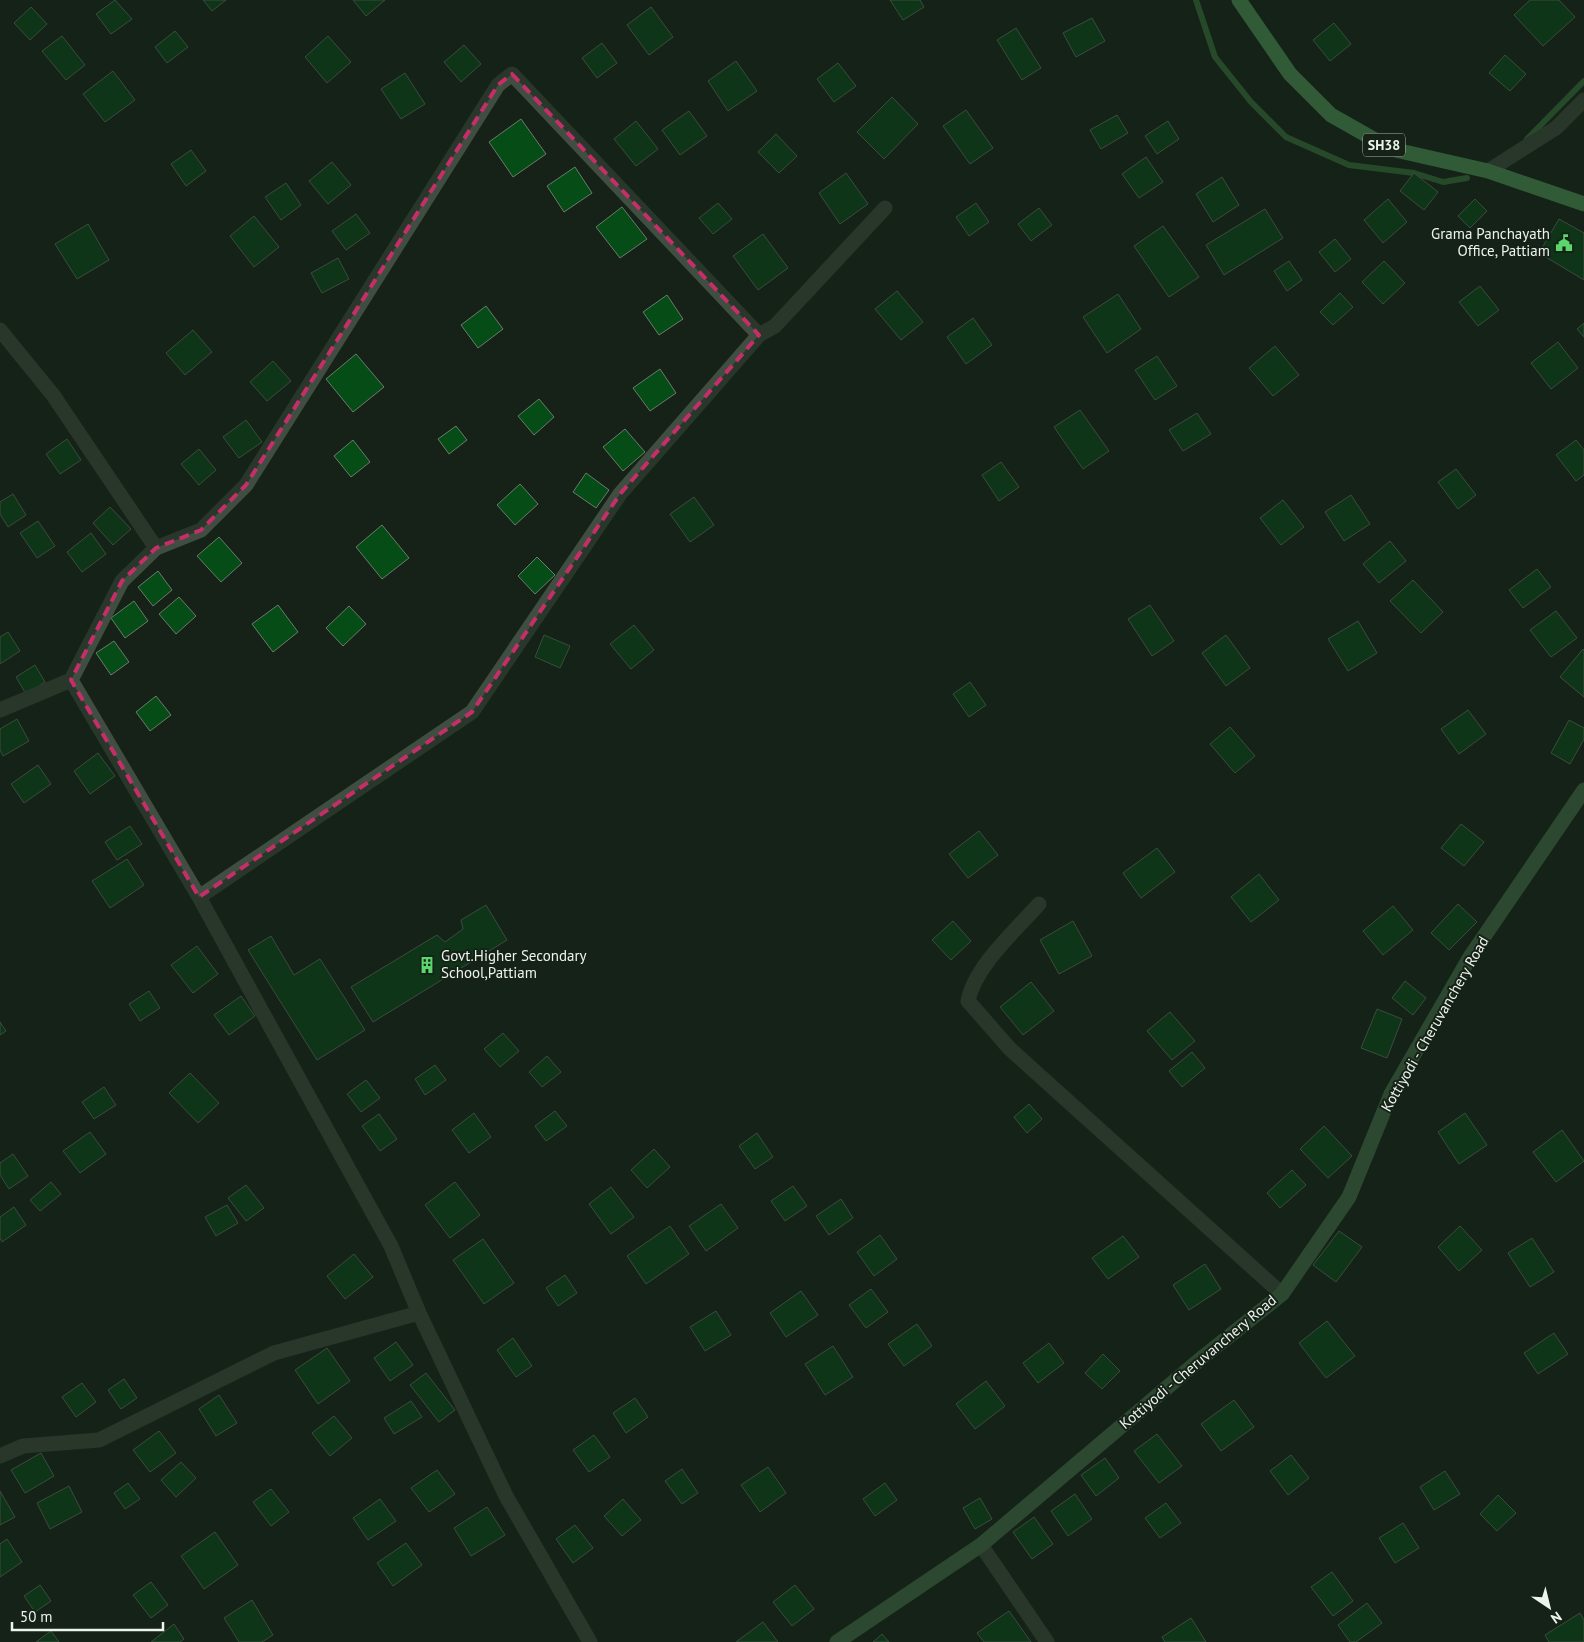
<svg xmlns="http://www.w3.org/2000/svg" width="1584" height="1642" viewBox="0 0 1584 1642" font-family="'PT Sans',sans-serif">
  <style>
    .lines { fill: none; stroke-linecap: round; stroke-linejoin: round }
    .stream { stroke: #3a7942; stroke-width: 6 }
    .building { fill: #054c17; stroke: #6c7b6c }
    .street { stroke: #404e41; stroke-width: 15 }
    .secondary { stroke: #49774e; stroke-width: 15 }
    .primary { stroke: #51a05c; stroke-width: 15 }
    .marked { fill: none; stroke: #c62e6a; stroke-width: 4; stroke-dasharray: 10 6; stroke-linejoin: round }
    .labels { text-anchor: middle; stroke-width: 4; stroke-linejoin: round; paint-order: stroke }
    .shield { fill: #162217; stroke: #acb6ac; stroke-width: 1 }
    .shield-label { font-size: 14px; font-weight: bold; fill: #ecf5ec }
    .poi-label { font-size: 15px; fill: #ecf5ec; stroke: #162217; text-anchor: end }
    .street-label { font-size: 15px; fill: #ecf5ec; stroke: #162217 }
  </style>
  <rect width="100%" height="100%" fill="#162217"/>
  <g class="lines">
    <!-- stream -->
    <path class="stream" d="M1196,0L1215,57L1251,102L1286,137L1349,165L1414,173L1443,182L1467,178
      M1527,139L1584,81"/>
  </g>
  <!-- building -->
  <path class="building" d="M115,0L132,19L111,34L96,14Z
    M203,0H226L212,11Z
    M353,0H385L366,16Z
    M890,0H920L924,7L903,20Z
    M1530,0H1559L1575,17L1543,46L1514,15Z
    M31,7L47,24L30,40L14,23Z
    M651,7L673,37L649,55L627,25Z
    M1092,18L1105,41L1076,57L1063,33Z
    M1334,23L1351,44L1330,61L1313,40Z
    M1016,28L1041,68L1022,80L997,40Z
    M175,31L188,47L167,63L155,47Z
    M62,36L85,65L66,80L42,51Z
    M328,36L351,62L327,83L305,57Z
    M602,43L617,63L597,78L582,58Z
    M464,45L481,64L461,82L444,62Z
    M1505,55L1526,74L1510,91L1489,73Z
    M736,61L757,91L728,111L708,81Z
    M838,63L856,86L834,102L817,79Z
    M113,71L135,100L105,122L83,94Z
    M405,73L425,104L401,119L381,89Z
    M892,97L918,124L884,159L857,132Z
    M966,110L993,148L970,164L943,126Z
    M689,111L707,136L680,155L662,130Z
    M1117,115L1128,133L1101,149L1090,130Z
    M521,119L546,154L513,177L489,142Z
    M636,121L658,149L636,166L614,139Z
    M1168,121L1179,139L1157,154L1145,136Z
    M776,134L797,156L779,173L758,152Z
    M191,150L206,171L186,186L171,164Z
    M1146,157L1163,182L1139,198L1122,174Z
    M332,162L351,185L328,204L309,181Z
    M575,167L592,193L564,212L547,186Z
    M846,173L868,204L840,224L819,193Z
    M1414,173L1438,192L1424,210L1400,191Z
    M1222,177L1239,205L1213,222L1196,194Z
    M286,183L301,205L281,220L265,197Z
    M1388,199L1407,222L1383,243L1364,220Z
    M1475,199L1487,211L1470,228L1458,216Z
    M718,203L732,219L713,234L699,218Z
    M976,203L989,222L969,236L956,217Z
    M622,207L647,239L620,258L596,227Z
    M1039,208L1052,225L1031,241L1018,224Z
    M1265,209L1283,238L1224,275L1206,245Z
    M356,214L370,233L346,250L332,231Z
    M254,216L279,247L254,267L230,236Z
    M1559,219L1584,233V280L1539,253Z
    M88,224L109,260L77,279L55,244Z
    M1163,226L1199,277L1169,297L1134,246Z
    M763,234L788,268L758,290L733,256Z
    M1335,239L1351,259L1335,272L1319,252Z
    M338,258L349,279L322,293L311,273Z
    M1289,261L1302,280L1287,291L1274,271Z
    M1384,261L1405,283L1383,304L1362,282Z
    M1480,286L1499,310L1478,326L1459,302Z
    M897,291L923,322L901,340L875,309Z
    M1340,293L1353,307L1333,325L1320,312Z
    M1118,294L1141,329L1107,353L1083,317Z
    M667,295L683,319L659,335L643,312Z
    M486,306L503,329L478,348L461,325Z
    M973,318L992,345L966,364L947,337Z
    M1584,323V337L1577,329Z
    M193,330L212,352L185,375L166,353Z
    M1558,342L1578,368L1551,389L1531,363Z
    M1275,346L1299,375L1273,396L1249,368Z
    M356,354L384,387L353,412L326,379Z
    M1157,356L1177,386L1155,400L1135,370Z
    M273,361L291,381L267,401L250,382Z
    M660,369L676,393L650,411L633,388Z
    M539,399L554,417L534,435L518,416Z
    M1080,410L1109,451L1083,469L1054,427Z
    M1197,413L1211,434L1183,451L1169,430Z
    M246,420L262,442L239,458L223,437Z
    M456,426L467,440L449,454L438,439Z
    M625,429L645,452L623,471L603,447Z
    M67,439L81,460L60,474L46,454Z
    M353,440L370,462L351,477L334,456Z
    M1576,440L1584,450V475L1576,481L1556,455Z
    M199,449L216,470L199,485L181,464Z
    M1001,462L1019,487L999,501L982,475Z
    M1456,469L1476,495L1458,509L1438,482Z
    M586,473L609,490L596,508L573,492Z
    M520,484L538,504L515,525L497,505Z
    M13,494L26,515L8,527L0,514V502Z
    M1351,495L1370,524L1344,541L1325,512Z
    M694,497L714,525L690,542L670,514Z
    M1283,500L1304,527L1281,545L1260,518Z
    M110,507L131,529L113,545L93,523Z
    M38,521L55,546L37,558L20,533Z
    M382,525L409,558L382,579L356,547Z
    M91,533L106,554L82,572L67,552Z
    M219,537L242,563L221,582L197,556Z
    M1390,541L1406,561L1379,583L1363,564Z
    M537,557L555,575L535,594L518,576Z
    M1537,569L1551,587L1523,608L1509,590Z
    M158,571L172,590L153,606L138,587Z
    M1413,580L1443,612L1421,633L1390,601Z
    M179,597L196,616L176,634L159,614Z
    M134,601L148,621L125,638L111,618Z
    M278,605L298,632L273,652L252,624Z
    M1150,605L1174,641L1152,656L1128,619Z
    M349,606L366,624L343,646L326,628Z
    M1556,611L1577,638L1551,657L1530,630Z
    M1358,621L1377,653L1348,671L1328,639Z
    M634,625L654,650L631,669L610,644Z
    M8,632L20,651L0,664V637Z
    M544,635L570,646L560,668L535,657Z
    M1226,635L1250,668L1226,686L1202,653Z
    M114,641L129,662L111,675L96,653Z
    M1583,649L1584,650V697L1560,677Z
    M35,665L45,682L26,694L16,677Z
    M970,682L986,705L969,717L953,694Z
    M156,696L171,715L150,731L136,712Z
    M1468,710L1486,734L1459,754L1441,729Z
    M17,719L29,741L3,756L0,750V729Z
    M1569,720L1584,728V739L1570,764L1551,753Z
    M1230,727L1255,756L1235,773L1210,744Z
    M98,753L115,776L90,794L74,771Z
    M38,765L51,784L24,803L11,784Z
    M1461,824L1484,842L1464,866L1441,848Z
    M130,826L142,844L117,860L105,842Z
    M979,831L998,855L968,878L949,854Z
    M1157,848L1175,872L1141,898L1123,873Z
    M127,859L144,885L110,908L92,881Z
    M1259,874L1279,900L1251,922L1231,897Z
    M1458,904L1477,922L1449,950L1431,933Z
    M486,905L507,940L373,1022L351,987L437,935L445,942L463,929L461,920Z
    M1393,906L1413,930L1383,955L1363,931Z
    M953,921L971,941L951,960L932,940Z
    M1073,921L1092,956L1059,974L1040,940Z
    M271,936L294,975L320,959L365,1030L317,1060L248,950Z
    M197,946L218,974L193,993L171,965Z
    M1405,981L1426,998L1413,1015L1392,998Z
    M1031,982L1054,1011L1023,1035L1000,1007Z
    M149,991L160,1008L140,1021L129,1004Z
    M241,996L255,1016L229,1035L214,1015Z
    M1377,1009L1402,1019L1387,1058L1361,1048Z
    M1170,1012L1195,1041L1172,1060L1147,1031Z
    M0,1022L6,1031L0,1035Z
    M503,1033L519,1051L500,1067L484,1049Z
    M1192,1052L1205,1068L1182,1087L1169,1071Z
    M547,1056L561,1072L542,1087L529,1072Z
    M435,1065L446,1080L425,1095L415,1079Z
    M190,1073L219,1103L198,1123L169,1093Z
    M366,1080L380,1098L361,1112L347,1094Z
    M104,1087L116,1105L94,1119L82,1102Z
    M1029,1104L1042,1119L1027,1133L1014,1117Z
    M555,1111L567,1126L546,1141L535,1126Z
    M474,1113L491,1137L469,1153L452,1130Z
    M1465,1113L1487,1145L1459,1164L1438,1132Z
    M379,1114L397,1139L380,1151L362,1126Z
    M1324,1126L1352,1156L1328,1178L1300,1149Z
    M1562,1130L1584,1161L1556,1182L1533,1152Z
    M90,1132L106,1154L80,1173L63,1151Z
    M757,1133L773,1157L755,1169L739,1146Z
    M654,1149L670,1167L647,1188L631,1170Z
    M13,1154L28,1176L9,1189L0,1175V1163Z
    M1292,1170L1306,1185L1280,1208L1267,1193Z
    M51,1182L61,1194L40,1211L30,1200Z
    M455,1182L480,1215L450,1238L425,1205Z
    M246,1185L264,1208L246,1221L228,1198Z
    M793,1186L807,1206L785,1221L771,1201Z
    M611,1187L634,1217L611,1234L589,1204Z
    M841,1199L853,1218L829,1235L816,1216Z
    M721,1204L738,1228L706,1251L689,1226Z
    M227,1205L238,1223L216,1236L205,1217Z
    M14,1207L26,1225L2,1242L0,1238V1217Z
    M670,1226L689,1254L646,1284L627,1256Z
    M1460,1226L1482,1250L1459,1271L1438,1247Z
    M1339,1231L1362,1247L1336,1282L1313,1265Z
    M880,1235L897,1259L874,1276L857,1252Z
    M1123,1236L1139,1257L1108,1279L1092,1258Z
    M1532,1238L1554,1272L1530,1287L1508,1253Z
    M483,1239L514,1283L484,1304L453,1260Z
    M354,1254L373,1277L345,1299L327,1276Z
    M1205,1264L1221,1289L1189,1310L1173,1285Z
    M565,1275L577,1293L558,1306L546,1288Z
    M871,1289L888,1312L866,1328L849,1305Z
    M801,1291L818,1315L786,1337L770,1313Z
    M716,1311L731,1335L705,1351L690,1327Z
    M1327,1321L1355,1356L1326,1378L1299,1343Z
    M917,1324L932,1346L904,1366L888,1344Z
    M1554,1333L1568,1354L1538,1374L1524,1353Z
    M513,1338L532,1366L516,1377L497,1350Z
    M396,1342L413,1365L390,1381L374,1358Z
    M1049,1343L1064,1363L1038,1383L1023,1363Z
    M833,1346L853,1377L825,1395L805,1364Z
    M327,1348L350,1381L318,1404L295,1370Z
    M1103,1354L1120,1371L1102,1389L1085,1373Z
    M426,1373L455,1410L439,1422L410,1385Z
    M124,1379L137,1398L121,1409L108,1390Z
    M986,1381L1005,1406L975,1429L956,1404Z
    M82,1383L96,1402L76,1417L62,1397Z
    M219,1395L237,1423L216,1436L199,1409Z
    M635,1398L648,1417L626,1433L613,1413Z
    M1234,1400L1254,1427L1221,1451L1201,1424Z
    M411,1401L422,1417L394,1434L384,1418Z
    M334,1416L352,1438L330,1456L312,1433Z
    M159,1431L176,1453L150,1472L133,1450Z
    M1157,1434L1182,1466L1159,1483L1134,1451Z
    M594,1435L610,1457L589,1472L573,1450Z
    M41,1453L54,1476L25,1493L11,1470Z
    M1291,1455L1309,1478L1288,1495L1270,1471Z
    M1105,1458L1119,1478L1096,1496L1081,1475Z
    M181,1462L196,1478L176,1497L161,1480Z
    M768,1467L786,1493L760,1512L741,1485Z
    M682,1469L698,1493L682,1504L665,1481Z
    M437,1470L455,1494L429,1512L411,1488Z
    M1445,1471L1460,1494L1434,1510L1420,1487Z
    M128,1483L140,1499L125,1509L114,1493Z
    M885,1483L897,1500L875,1516L863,1499Z
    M69,1486L82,1512L50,1529L37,1503Z
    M271,1489L289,1512L271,1526L253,1502Z
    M0,1491L15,1517L0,1525Z
    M1075,1494L1092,1519L1068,1536L1051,1511Z
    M1498,1495L1516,1513L1497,1531L1480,1514Z
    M980,1498L992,1519L975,1529L963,1508Z
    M380,1499L396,1521L368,1540L353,1518Z
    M623,1499L641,1520L622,1536L604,1516Z
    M1166,1503L1181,1523L1160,1538L1145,1518Z
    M487,1507L505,1535L471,1556L454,1528Z
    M1034,1517L1053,1544L1032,1559L1013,1532Z
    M1403,1523L1419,1548L1395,1563L1379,1538Z
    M575,1525L593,1548L573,1563L556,1539Z
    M215,1532L238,1565L204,1589L181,1556Z
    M7,1539L22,1562L0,1577V1544Z
    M406,1543L422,1565L393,1586L377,1563Z
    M1332,1572L1353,1601L1333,1616L1311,1587Z
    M151,1582L168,1605L151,1618L133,1595Z
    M40,1585L51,1601L35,1612L24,1596Z
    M795,1585L814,1609L792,1626L773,1602Z
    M252,1600L273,1635L262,1642H239L224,1618Z
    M1367,1603L1382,1623L1356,1642H1350L1338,1625Z
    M1009,1611L1031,1642H984L977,1633Z
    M1580,1613L1584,1620V1642H1549L1545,1635Z
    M1191,1618L1206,1642H1165L1162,1637Z
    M763,1622L778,1642H736Z
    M174,1624L184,1639L180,1642H151Z
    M51,1631L59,1642H36Z
    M882,1634L889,1642H873Z"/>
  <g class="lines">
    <!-- street -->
    <path class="street" d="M1488,171L1556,128L1584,100
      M0,330L53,395L156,548
      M71,680L199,897L391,1246L419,1313L506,1496L590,1642
      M0,710L71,680L122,581L156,548L201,530L246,485L498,85L512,74L759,335
      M199,897L472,712L620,494L759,335L775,326L885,208
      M1039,904C1015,931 975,966 968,1001L1010,1049L1282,1294
      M0,1456L23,1446L99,1440L274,1353L419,1313
      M981,1545L1047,1642"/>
    <!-- secondary -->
    <path class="secondary" d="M837,1642L981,1545L1203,1357L1282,1294L1349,1197L1391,1094L1470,957L1584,790"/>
    <!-- primary -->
    <path class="primary" d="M1239,0L1290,74L1331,115L1391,149L1488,171L1584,204"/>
  </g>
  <!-- marked area -->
  <path d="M0 0H1584V1642H0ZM512,74L759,335L620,494L472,712L199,897L71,680L122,581L156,548L201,530L246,485L498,85Z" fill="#162217" fill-opacity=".55" fill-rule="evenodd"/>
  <path class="marked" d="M512,74L759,335L620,494L472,712L199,897L71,680L122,581L156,548L201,530L246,485L498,85Z"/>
  <!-- icons -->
  <defs>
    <g id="civic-bare" transform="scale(1.35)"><path d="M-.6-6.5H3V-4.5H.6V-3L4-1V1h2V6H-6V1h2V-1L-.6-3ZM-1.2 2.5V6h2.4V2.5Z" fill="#5bd56d" stroke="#162217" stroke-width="2.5" paint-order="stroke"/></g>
    <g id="building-bare" transform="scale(1.35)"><path d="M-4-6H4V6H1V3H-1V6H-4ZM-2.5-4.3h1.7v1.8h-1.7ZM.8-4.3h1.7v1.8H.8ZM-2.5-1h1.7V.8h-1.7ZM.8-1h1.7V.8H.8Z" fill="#5bd56d" stroke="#162217" stroke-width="2.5" paint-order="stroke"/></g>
  </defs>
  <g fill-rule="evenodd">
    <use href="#civic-bare" x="1564" y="243"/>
    <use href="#building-bare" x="427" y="965"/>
  </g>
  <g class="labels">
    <!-- shield labels -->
    <rect class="shield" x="1363" y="133.5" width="42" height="23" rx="4"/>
    <g class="shield-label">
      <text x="1384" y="150">SH38</text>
    </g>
    <!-- poi labels -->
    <g class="poi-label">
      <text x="1550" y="239">Grama Panchayath<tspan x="1550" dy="17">Office, Pattiam</tspan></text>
      <text x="441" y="961" text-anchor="start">Govt.Higher Secondary<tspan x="441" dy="17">School,Pattiam</tspan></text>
    </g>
    <!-- street labels -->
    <g class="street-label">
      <text transform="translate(1435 1024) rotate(-60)" y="5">Kottiyodi - Cheruvanchery Road</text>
      <text transform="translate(1198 1362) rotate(-40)" y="5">Kottiyodi - Cheruvanchery Road</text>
    </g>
  </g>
  <!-- north arrow -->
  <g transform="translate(1549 1607) rotate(145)" stroke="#162217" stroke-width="4" paint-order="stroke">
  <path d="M0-4L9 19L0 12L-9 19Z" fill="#ecf5ec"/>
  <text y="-8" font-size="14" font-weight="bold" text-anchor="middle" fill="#ecf5ec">N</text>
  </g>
  <!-- scale -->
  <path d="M12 1622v8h151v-8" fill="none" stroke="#ecf5ec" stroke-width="2.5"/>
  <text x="20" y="1622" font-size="15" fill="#ecf5ec" stroke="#162217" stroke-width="4" paint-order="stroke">50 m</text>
</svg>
